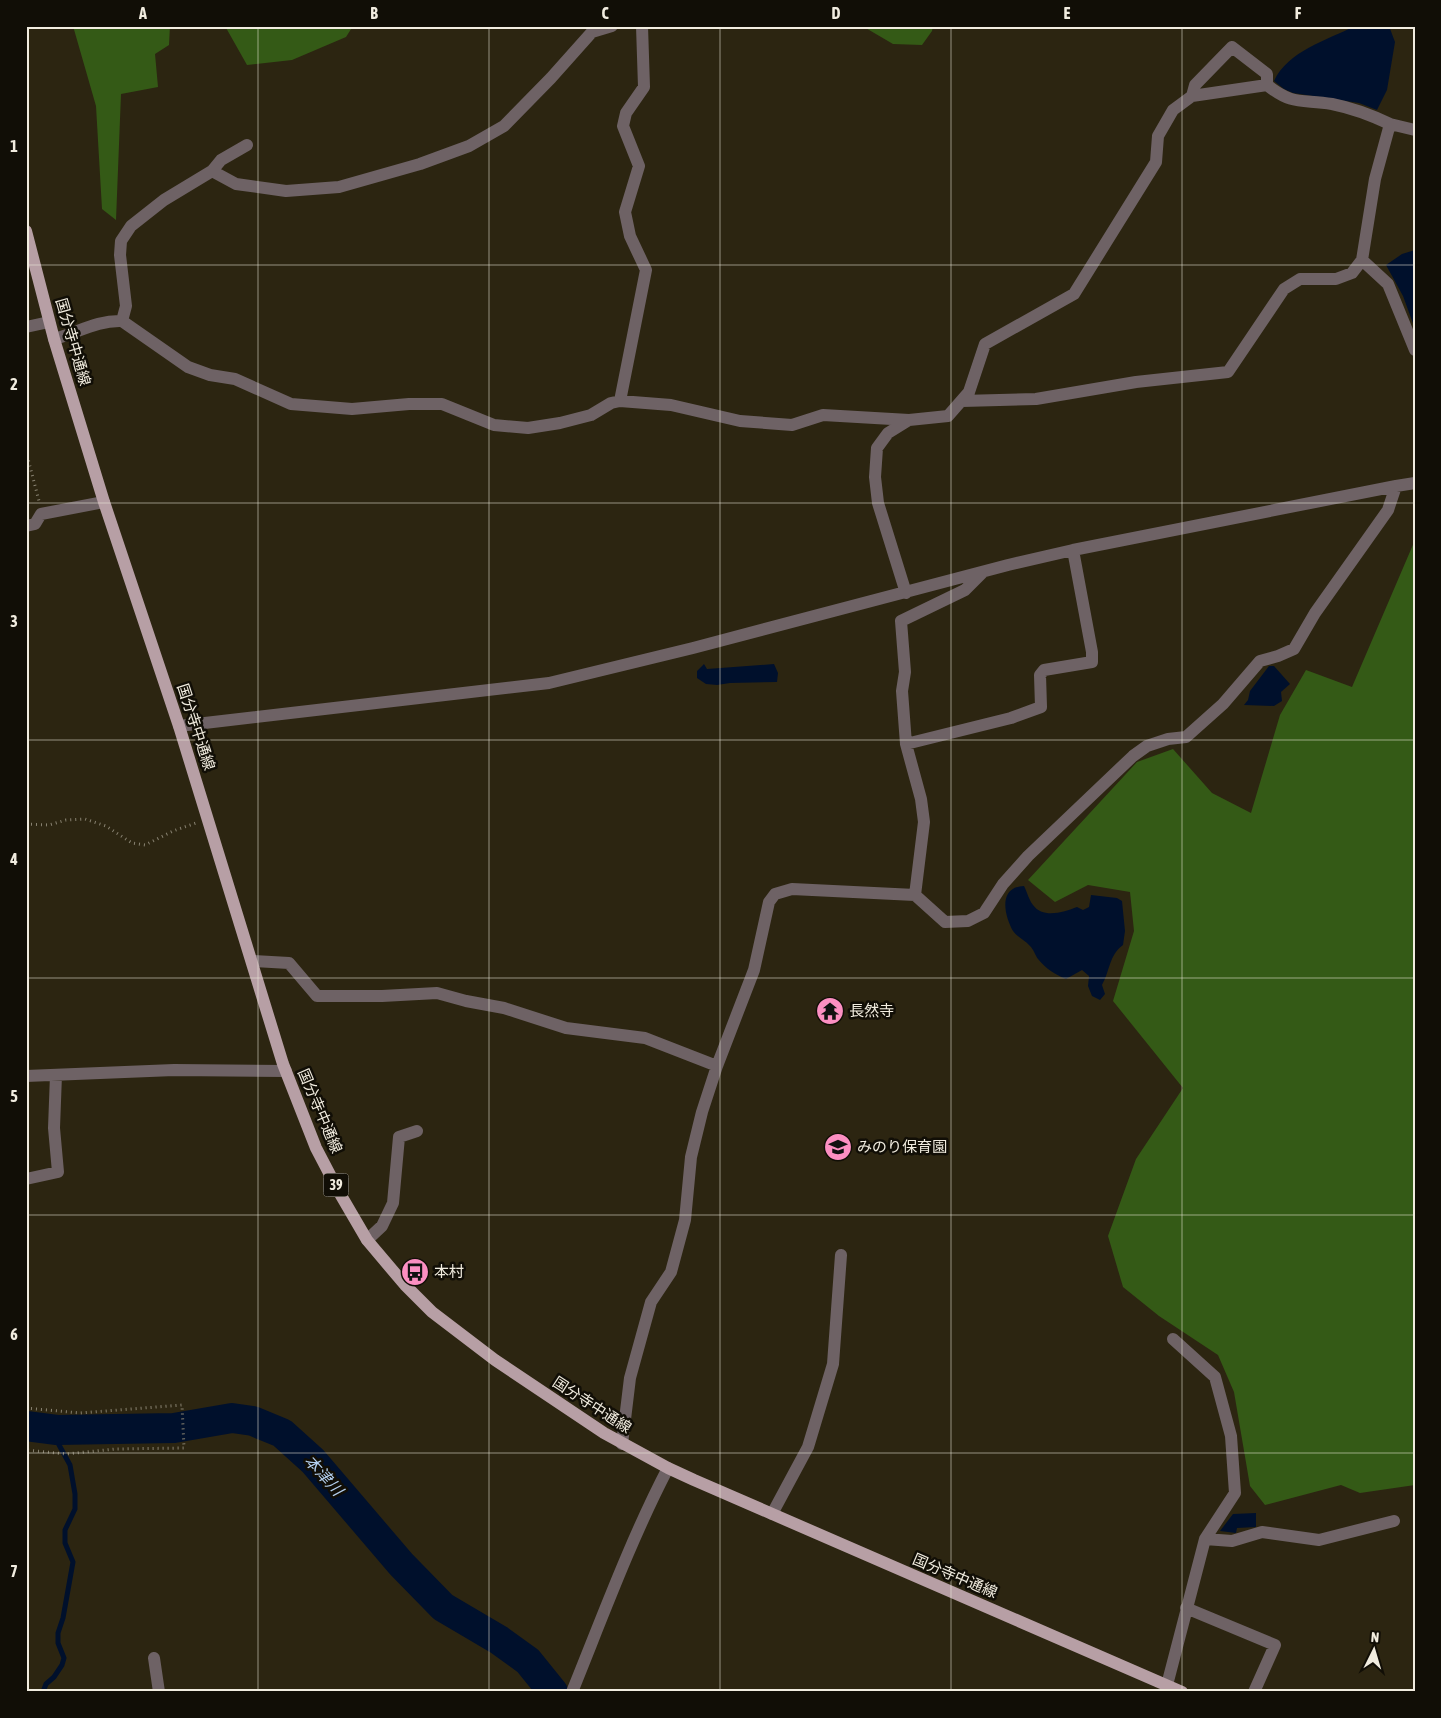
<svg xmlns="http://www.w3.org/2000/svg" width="1441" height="1718" viewBox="0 0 1441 1718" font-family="'Asap Condensed','Noto Sans JP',sans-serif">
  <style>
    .forest { fill: #345a16 }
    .water { fill: #00102c }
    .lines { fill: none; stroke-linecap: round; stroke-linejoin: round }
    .stream { stroke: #00102c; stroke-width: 5 }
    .river { stroke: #00102c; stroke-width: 30 }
    .path { stroke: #888271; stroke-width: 3; stroke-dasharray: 1 4; stroke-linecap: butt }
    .minor { stroke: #6e6265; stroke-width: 12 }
    .major { stroke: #b79fa5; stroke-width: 12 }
    .grid { fill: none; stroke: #f1ecdf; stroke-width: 1; stroke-opacity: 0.55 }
    .labels { text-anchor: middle; stroke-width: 5; stroke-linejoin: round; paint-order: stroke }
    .shield { fill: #110e06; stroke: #aea99e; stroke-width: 1 }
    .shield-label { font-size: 14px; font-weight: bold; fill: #f1ecdf }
    .street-label { font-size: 15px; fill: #f1ecdf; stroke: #110e06 }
    .poi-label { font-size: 15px; fill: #f1ecdf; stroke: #110e06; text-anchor: start }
    .water-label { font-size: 16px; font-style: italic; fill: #b3cfef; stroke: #110e06 }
    .neatline { fill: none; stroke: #f1ecdf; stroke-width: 2 }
    .grid-label { font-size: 16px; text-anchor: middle; font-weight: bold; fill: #f1ecdf }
  </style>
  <rect width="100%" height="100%" fill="#2c2511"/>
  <!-- forest -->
  <path class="forest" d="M73,26H170L169,45L155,54L158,87L121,94L116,220L102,209L96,106Z
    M225,26H353L346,37L292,60L247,65Z
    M933,26L932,31L922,45L893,44L864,27Z
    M1415,540V1485L1360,1493L1341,1485L1265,1505L1250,1486L1234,1392L1218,1355L1159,1316L1123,1287L1108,1236L1136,1159L1183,1088L1113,1001L1134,931L1130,892L1088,885L1055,902L1028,880L1137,762L1173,749L1212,793L1251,813L1280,715L1306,670L1352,687Z"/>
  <!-- water -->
  <path class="water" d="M1355,26H1389L1395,42L1387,90L1377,110L1359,103L1293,93L1284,89L1274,81C1288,51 1327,40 1355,26Z
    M1415,250V329L1403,296L1386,265L1402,254Z
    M704,664L707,669L774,664L778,673L777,682L730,683L717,685L706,684L697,678V671Z
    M1269,666H1274L1290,684L1281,692L1282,701L1274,706L1244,705L1248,700L1250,691Z
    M1024,886C1027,892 1029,900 1033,905C1043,919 1064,912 1077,907L1083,910L1089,907L1091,895L1117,898L1122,901L1125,931L1123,945C1109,955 1110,971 1102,985L1105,994L1100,1000L1092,996L1088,986L1089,976L1082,970L1066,979C1056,975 1046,969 1038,959C1035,955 1034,950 1030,946C1025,940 1017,937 1013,931C1004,915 998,887 1024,886Z
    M1256,1513V1527L1237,1528L1236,1533L1220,1531L1233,1514Z"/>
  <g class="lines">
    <!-- stream -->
    <path class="stream" d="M43,1692L46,1684L54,1677L62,1665L64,1658L58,1643V1633L63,1618L73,1562L65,1543V1530L75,1509V1494L70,1465L58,1443L57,1430"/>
    <!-- river -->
    <path class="river" d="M26,1426L57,1430L174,1428L232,1418L253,1421L282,1433L313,1461L401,1564L443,1607L499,1640L528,1661L553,1692"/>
    <!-- path -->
    <path class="path" d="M26,451L39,501
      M26,824L49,825L66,820L85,819L106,826L132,843L145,845L173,831L196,823
      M26,1408L80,1413L182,1405L184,1448L115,1449L66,1454L26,1450"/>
    <!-- minor -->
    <path class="minor" d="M1267,85C1293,106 1302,99 1332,104C1352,108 1371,115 1390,124L1375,179L1362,260
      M1390,124L1415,130
      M247,145L221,160L212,171L236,184L286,191L339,187L420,164L469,146L504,126L551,78L592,32L612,26
      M122,321L126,306L120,255L121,241L131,226L164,200L212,171
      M26,327L49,322
      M54,339C77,333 97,320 122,321L188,367L210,375L235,379L291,404L352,409L409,404H442L494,425L528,428L560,423L591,415L611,403L620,401L646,270L630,236L625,212L639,166L623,126L626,113L644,87L642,26
      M620,401L671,405L740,421L792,425L823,415L909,420L948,416L969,392L985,344L1074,294L1156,162L1158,136L1173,110L1192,96L1195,85L1232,47L1267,74V85L1192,96
      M962,401L1036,399L1136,382L1228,372L1284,289L1300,279H1336L1352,273L1362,260L1388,284L1415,350
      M26,526L35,524L41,514L104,502
      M906,593L878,503L875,477L877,448L888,433L909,420
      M179,726L549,683L693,648L1008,565L1073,550L1396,486L1415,483
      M906,744L1011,718L1041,707L1040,675L1044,670L1092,662V652L1073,550
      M915,895L945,922L968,921L984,913L1003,884L1028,856L1133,756L1147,746L1168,739L1186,737L1223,704L1260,661L1278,656L1294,649L1315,613L1388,510L1396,486
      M252,961L289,963L317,996H382L437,993L466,1001L504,1008L566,1028L645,1038L717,1066
      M26,1076L174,1070L286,1071
      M26,1179L58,1172L54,1128L56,1075
      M367,1240L382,1226L393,1203L399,1137L417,1131
      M622,1444L630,1378L651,1302L671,1272L685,1220L691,1157L702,1112L717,1066L754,970L769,902L775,894L792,889L915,895L924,822L921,799L906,744L902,691L905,672L901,621L965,590L982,573
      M772,1514L808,1447L833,1364L841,1255
      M1205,1539L1232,1541L1262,1532L1319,1540L1394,1521
      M1186,1608L1275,1645L1254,1692
      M154,1658L159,1692
      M1167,1685L1205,1539L1235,1493L1231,1436L1215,1377L1173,1339
      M572,1692C602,1618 631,1539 668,1468"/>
    <!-- major -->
    <path class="major" d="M26,231L54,339L104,502L179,726L283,1064L316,1148L339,1192L367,1240L405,1285L432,1312L495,1360L604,1433L668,1468L694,1480L1182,1692"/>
  </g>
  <!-- grid -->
  <path class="grid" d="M258,26V1692M489,26V1692M720,26V1692M951,26V1692M1182,26V1692M26,265H1415M26,503H1415M26,740H1415M26,978H1415M26,1215H1415M26,1453H1415"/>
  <!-- icons -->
  <defs>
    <g id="temple-disc" transform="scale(1.4375)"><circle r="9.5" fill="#fc8fc2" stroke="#110e06"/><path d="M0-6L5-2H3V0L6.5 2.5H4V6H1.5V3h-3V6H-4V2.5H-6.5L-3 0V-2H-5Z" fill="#111"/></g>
    <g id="school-disc" transform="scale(1.4375)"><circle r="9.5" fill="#fc8fc2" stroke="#110e06"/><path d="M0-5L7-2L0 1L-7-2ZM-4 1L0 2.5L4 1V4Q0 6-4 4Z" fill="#111"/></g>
    <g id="bus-disc" transform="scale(1.4375)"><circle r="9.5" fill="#fc8fc2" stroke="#110e06"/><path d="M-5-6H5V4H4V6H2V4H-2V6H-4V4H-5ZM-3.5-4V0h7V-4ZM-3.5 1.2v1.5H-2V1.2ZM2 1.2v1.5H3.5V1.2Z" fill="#111"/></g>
  </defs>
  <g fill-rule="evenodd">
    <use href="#temple-disc" x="830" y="1011"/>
    <use href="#school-disc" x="838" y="1147"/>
    <use href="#bus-disc" x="415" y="1272"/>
  </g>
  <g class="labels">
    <!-- shield labels -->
    <rect class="shield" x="323.5" y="1173.5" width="25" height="23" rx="4"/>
    <g class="shield-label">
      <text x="336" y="1190">39</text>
    </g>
    <!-- street labels -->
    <g class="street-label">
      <text transform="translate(73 342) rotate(74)" y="5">国分寺中通線</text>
      <text transform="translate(196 727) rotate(72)" y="5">国分寺中通線</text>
      <text transform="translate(320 1111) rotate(67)" y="5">国分寺中通線</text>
      <text transform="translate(592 1405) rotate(33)" y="5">国分寺中通線</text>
      <text transform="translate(955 1576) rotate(23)" y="5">国分寺中通線</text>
    </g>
    <!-- poi labels -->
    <g class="poi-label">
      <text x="849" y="1016">長然寺</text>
      <text x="857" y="1152">みのり保育園</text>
      <text x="434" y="1277">本村</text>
    </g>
    <!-- water labels -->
    <g class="water-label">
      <text transform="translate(324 1475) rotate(48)" y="6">本津川</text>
    </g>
  </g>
  <!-- border -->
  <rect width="1441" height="1718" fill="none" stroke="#110e06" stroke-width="55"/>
  <!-- north arrow -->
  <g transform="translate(1374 1650) rotate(5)" stroke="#110e06" stroke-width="4" paint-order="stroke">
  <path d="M0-4L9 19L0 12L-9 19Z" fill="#f1ecdf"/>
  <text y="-8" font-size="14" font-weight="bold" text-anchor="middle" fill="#f1ecdf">N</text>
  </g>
  <rect x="28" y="28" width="1386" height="1662" class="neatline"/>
  <g class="grid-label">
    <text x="143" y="19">A</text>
    <text x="374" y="19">B</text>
    <text x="605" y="19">C</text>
    <text x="836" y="19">D</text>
    <text x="1067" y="19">E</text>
    <text x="1298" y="19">F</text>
    <text x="14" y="152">1</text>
    <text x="14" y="390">2</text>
    <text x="14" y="627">3</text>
    <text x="14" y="865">4</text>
    <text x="14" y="1102">5</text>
    <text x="14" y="1340">6</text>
    <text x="14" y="1577">7</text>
  </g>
</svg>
